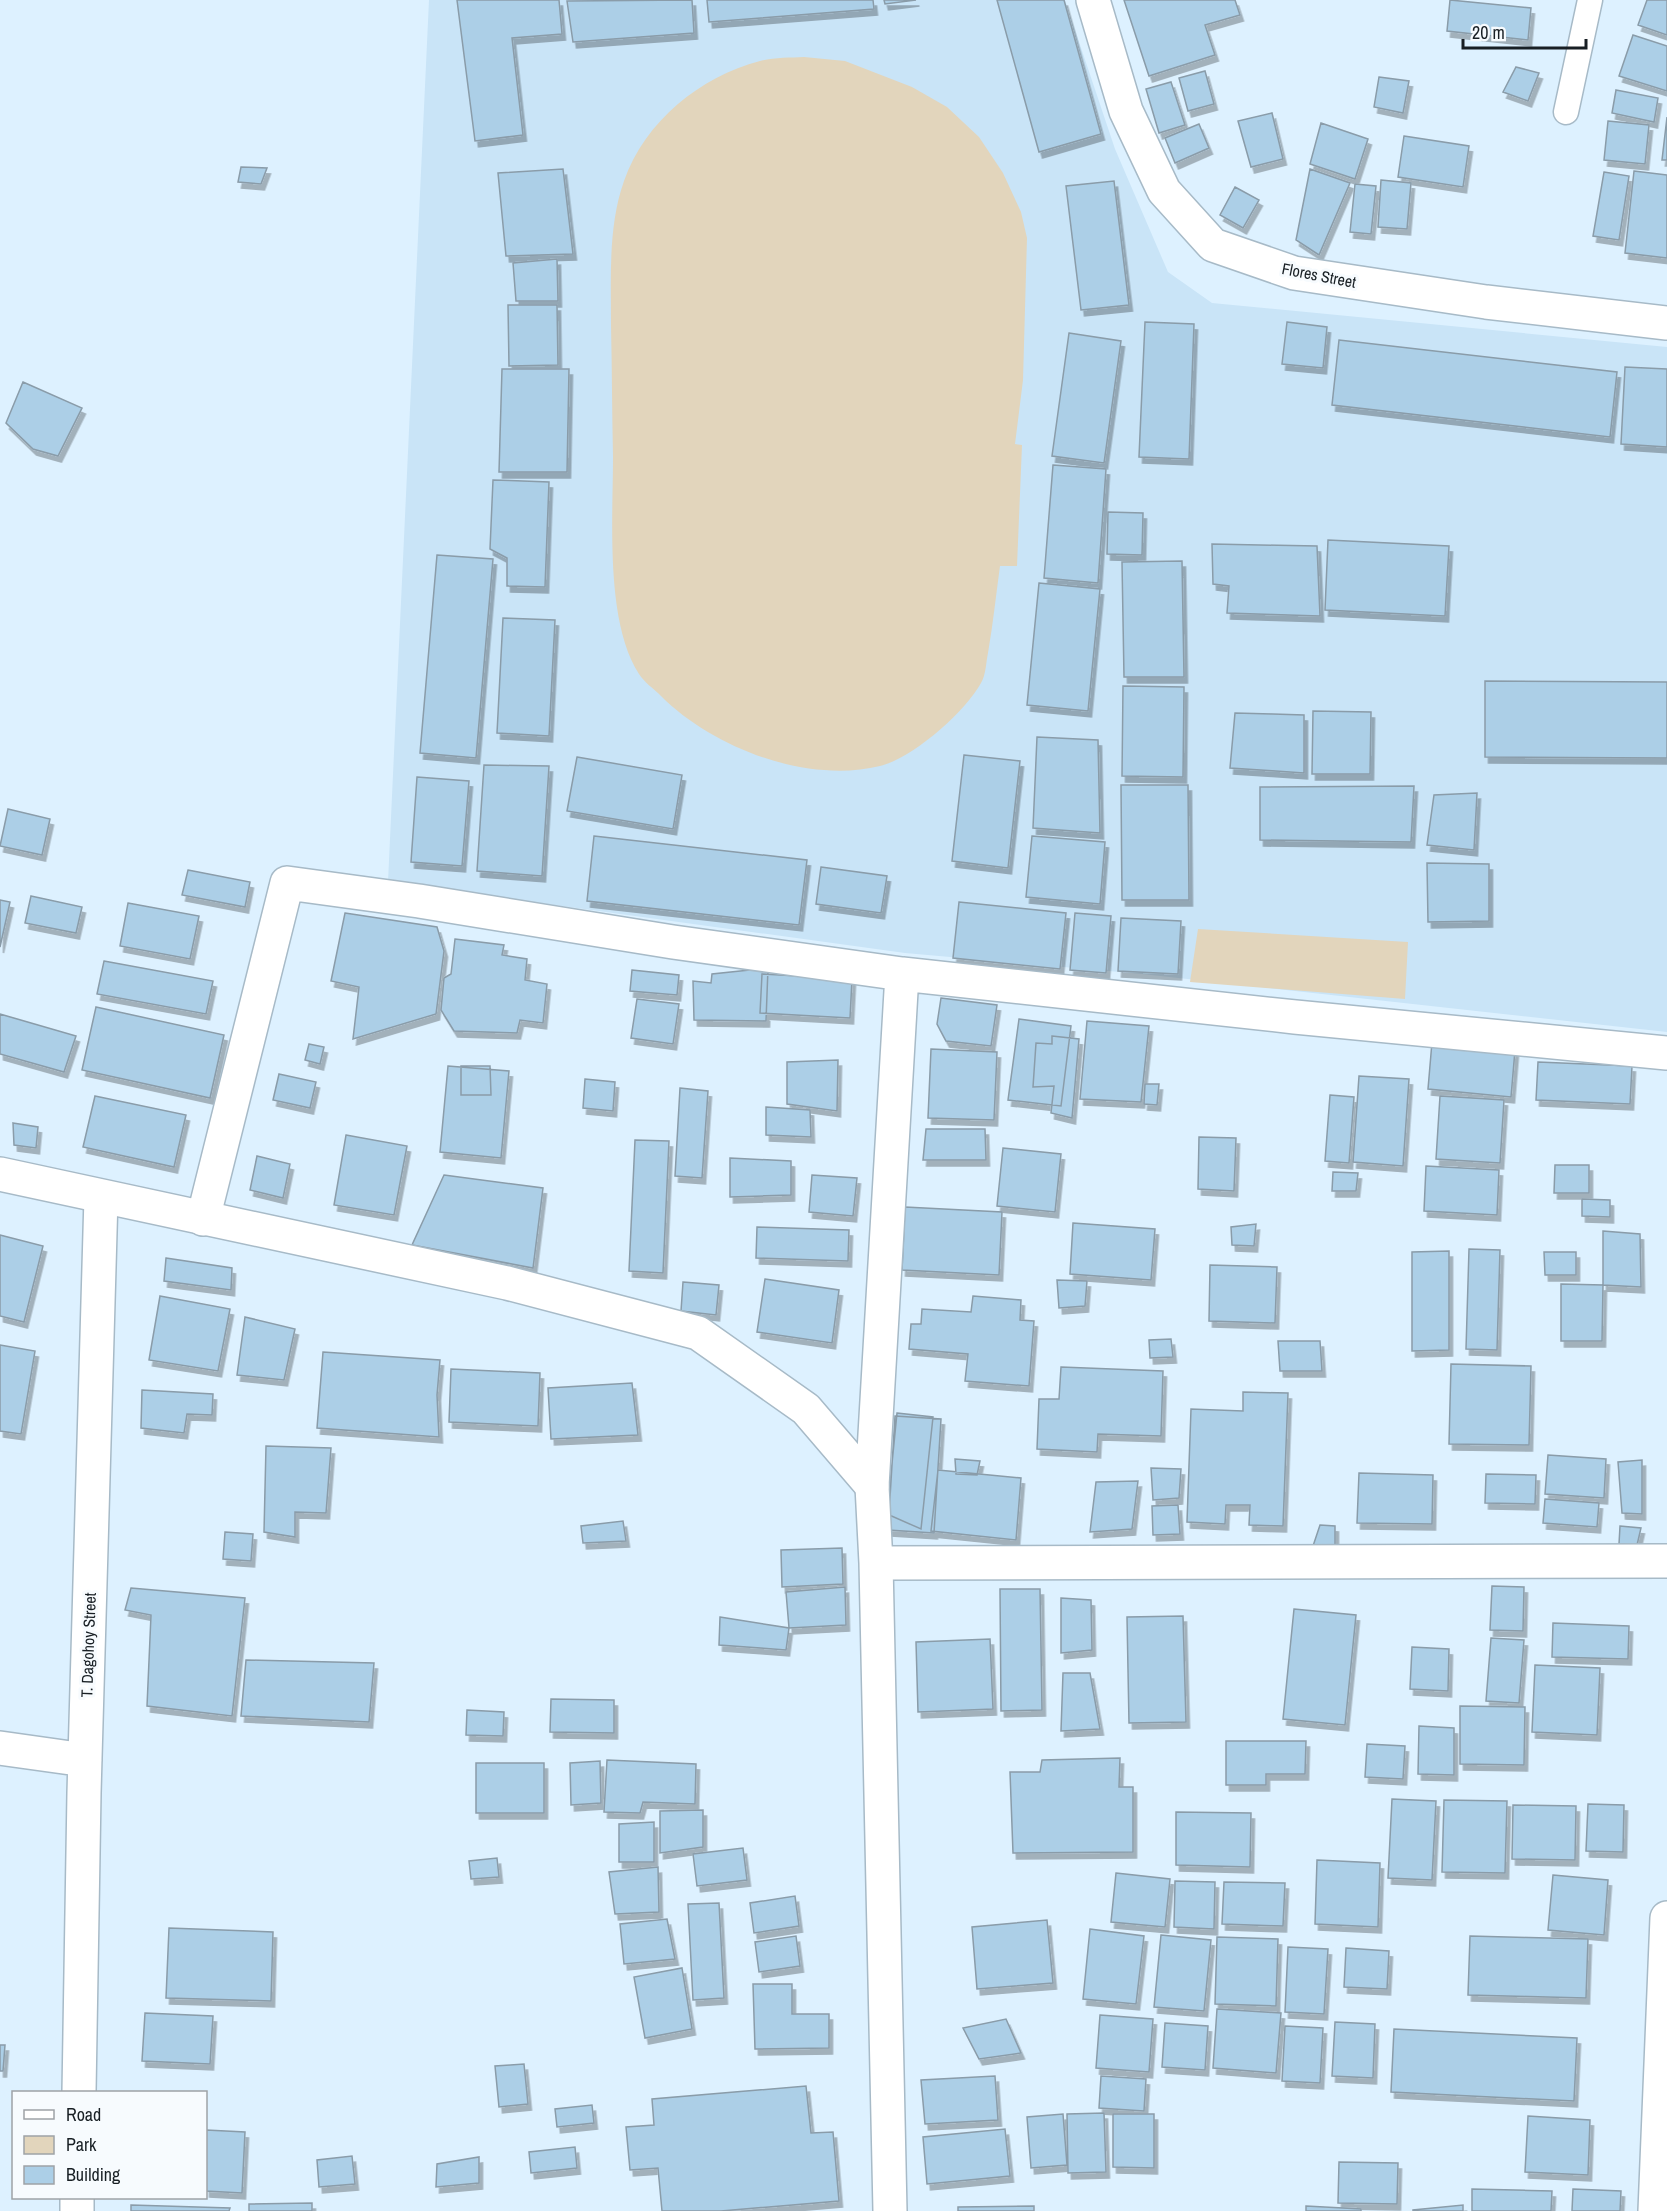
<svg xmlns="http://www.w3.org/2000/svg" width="1667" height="2211" viewBox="0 0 1667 2211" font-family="'Archivo Narrow',sans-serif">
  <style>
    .built { fill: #c9e4f7 }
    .green { fill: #e2d5bc }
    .building { fill: #accfe7; stroke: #8a9ca9; stroke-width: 1.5; filter: url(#shadow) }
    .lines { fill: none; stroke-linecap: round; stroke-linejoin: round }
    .lane-casing { stroke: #a7bac7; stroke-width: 27 }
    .street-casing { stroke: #a7bac7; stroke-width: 36 }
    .secondary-casing { stroke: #a7bac7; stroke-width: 36 }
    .lane { stroke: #fff; stroke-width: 24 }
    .street { stroke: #fff; stroke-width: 33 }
    .secondary { stroke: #fff; stroke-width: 33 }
    .labels { text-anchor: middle; stroke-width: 6; stroke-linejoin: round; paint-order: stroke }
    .street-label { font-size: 16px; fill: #181f24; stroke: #f7fbfe }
  </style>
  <defs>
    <filter id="shadow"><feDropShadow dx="3.5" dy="6" stdDeviation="0" flood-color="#0004"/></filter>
  </defs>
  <rect width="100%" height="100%" fill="#ddf1ff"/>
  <!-- built -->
  <path class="built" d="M429,0H1065L1115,149L1168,272L1212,303L1667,347V1032L1142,974L905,953L388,882Z"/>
  <!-- green -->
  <path class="green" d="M804,57L845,61L912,87L947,107L979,137L1003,173L1021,212L1027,238L1023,380L1015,444L1022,445L1017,566H1000C996,595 993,624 988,653C986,662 986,675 981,683C965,712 913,758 880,766C807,784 713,748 661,696C654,689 644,682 639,674C605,621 613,519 613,457C612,413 612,369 611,325C611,278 608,226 624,181C645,121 700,77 760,61C774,57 790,58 804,57Z
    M1198,929L1408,942L1405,999L1190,982Z"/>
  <!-- building -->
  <path class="building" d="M457,0H559L562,34L512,38L523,135L475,141Z
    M692,0L694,33L573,42L567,1Z
    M707,0H873L874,9L709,22Z
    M884,0H916L885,4Z
    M997,0H1064L1101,134L1039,152Z
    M1124,0H1235L1240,15L1205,25L1215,55L1149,76Z
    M1450,0L1531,8L1528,40L1447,31Z
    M1647,0H1667V35L1638,25Z
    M1633,35L1667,46V91L1619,76Z
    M1516,67L1539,73L1528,101L1503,92Z
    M1205,71L1214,104L1188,111L1179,78Z
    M1379,77L1409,81L1403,113L1374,107Z
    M1171,82L1185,125L1159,133L1146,89Z
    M1616,90L1658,98L1654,122L1612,113Z
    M1272,113L1283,159L1251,167L1238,121Z
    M1667,117V160H1662Z
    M1608,121L1649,125L1645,164L1604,160Z
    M1321,123L1368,139L1355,179L1310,164Z
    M1199,124L1209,148L1175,163L1165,138Z
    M1404,136L1469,146L1463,187L1398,177Z
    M241,167L267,168L261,184L238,182Z
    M563,169L573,254L506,256L498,173Z
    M1310,169L1350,183L1319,255L1296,240Z
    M1634,171L1667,175V258L1625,253Z
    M1604,172L1629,176L1619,240L1593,236Z
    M1381,180L1411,183L1407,229L1378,227Z
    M1114,181L1129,305L1081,310L1066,186Z
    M1355,184L1376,186L1371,234L1350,232Z
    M1235,187L1259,200L1243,228L1220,215Z
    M557,259L558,301H516L513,263Z
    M508,305H557L558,365L509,366Z
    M1145,322L1194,324L1189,459L1139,457Z
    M1287,322L1327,327L1323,368L1282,364Z
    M1069,333L1121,341L1104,463L1052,456Z
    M1339,340L1617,372L1610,437L1332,405Z
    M1625,367L1667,369V447L1621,444Z
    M502,369H569L567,472H499Z
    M23,382L82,408L58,456L33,449L6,423Z
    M1053,465L1106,469L1098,583L1044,578Z
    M493,480L549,482L545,587L507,586V558L490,549Z
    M1108,512L1143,513L1142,555L1107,554Z
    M1328,540L1449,546L1445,616L1325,610Z
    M1212,544L1317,546L1320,616L1227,613L1229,586L1213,584Z
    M437,555L493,559L476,758L420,753Z
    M1182,561L1184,677H1124L1122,562Z
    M1039,583L1100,589L1088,711L1027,705Z
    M503,618L555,620L549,736L497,733Z
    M1485,681L1667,682V758L1485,757Z
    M1123,686L1184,687L1183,777L1122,776Z
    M1313,711L1371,712L1370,774H1312Z
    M1235,713L1304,715V773L1230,768Z
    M1037,737L1098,740L1100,833L1033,828Z
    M964,755L1020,761L1008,868L952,861Z
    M577,757L682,775L673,829L567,811Z
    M484,765L549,766L542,876L477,871Z
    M417,777L469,781L462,866L411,862Z
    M1121,785H1188L1189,900H1122Z
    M1414,786L1411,842L1260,840V787Z
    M1477,793L1474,850L1427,845L1434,795Z
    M8,809L50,819L42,855L0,846Z
    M594,836L807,860L799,925L587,901Z
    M1032,836L1105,842L1100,904L1026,897Z
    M1427,863L1489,864V921L1428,922Z
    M821,867L887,876L881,913L816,904Z
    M188,870L250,882L245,907L182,895Z
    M31,896L82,907L76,933L25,923Z
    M0,900L10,902L0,947Z
    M959,902L1066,913L1060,969L953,958Z
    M128,903L199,916L190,959L120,946Z
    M345,913L437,927L444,951L436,1014L353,1039L359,987L331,981Z
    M1075,913L1111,916L1106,973L1070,970Z
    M1121,918L1181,921L1178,974L1118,971Z
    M455,939L504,945L502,955L527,959L525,980L547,984L543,1023L520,1020L517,1033L454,1031L441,1010L444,978L451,974Z
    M104,961L213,981L206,1014L97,994Z
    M768,968L766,1021L694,1020L693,981L711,983L712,974Z
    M632,970L679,975L677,995L630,991Z
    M762,974L852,979L850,1018L760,1013Z
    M941,998L997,1005L991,1046L946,1041L937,1024Z
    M637,999L679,1004L673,1044L631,1038Z
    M96,1007L224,1035L210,1098L82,1070Z
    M0,1014L76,1036L64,1072L0,1054Z
    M1019,1019L1071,1026L1061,1106L1008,1100Z
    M1087,1021L1149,1026L1141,1102L1080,1099Z
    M1052,1036L1079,1039L1072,1118L1051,1113L1054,1086L1033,1087L1036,1043L1052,1044Z
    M1432,1042L1515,1050L1511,1097L1428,1089Z
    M309,1044L324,1047L320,1064L305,1060Z
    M931,1049L997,1052L994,1120L928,1118Z
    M838,1060L837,1111L787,1104V1062Z
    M1538,1062L1632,1066L1630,1104L1536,1100Z
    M448,1066L509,1071L501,1158L440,1152Z
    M461,1066H490L491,1095H461Z
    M279,1074L316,1082L310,1108L273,1100Z
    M1359,1076L1409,1079L1403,1166L1353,1162Z
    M585,1079L615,1082L613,1111L583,1108Z
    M1145,1084H1159L1157,1105L1144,1104Z
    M680,1088L708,1091L702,1178L675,1176Z
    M1330,1095L1354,1097L1349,1163L1325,1161Z
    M95,1096L186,1115L174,1167L83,1147Z
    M1440,1096L1504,1100L1500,1163L1436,1159Z
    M766,1107L810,1110L811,1137L766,1135Z
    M13,1123L38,1127L36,1148L14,1145Z
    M926,1129H985L986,1160H923Z
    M346,1135L407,1146L394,1215L334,1205Z
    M1199,1137L1236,1138L1234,1191L1198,1189Z
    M635,1140L669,1141L663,1273L629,1271Z
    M1003,1148L1061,1154L1055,1212L997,1206Z
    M257,1156L290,1164L283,1198L250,1190Z
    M730,1158L791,1161V1195L730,1197Z
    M1555,1165H1589V1193H1554Z
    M1426,1166L1499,1170L1497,1215L1424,1211Z
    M1333,1172L1358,1173L1356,1191H1332Z
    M444,1175L543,1188L533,1268L412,1245Z
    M812,1175L857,1178L853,1216L809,1212Z
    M1582,1199L1610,1200V1217L1582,1216Z
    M905,1207L1002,1212L999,1275L902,1270Z
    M1073,1223L1155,1229L1151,1280L1070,1274Z
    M1256,1224L1254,1246L1232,1245L1231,1227Z
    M757,1227L849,1230L848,1261L756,1258Z
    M1603,1231L1640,1234L1641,1287L1603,1285Z
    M0,1235L43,1246L24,1322L0,1316Z
    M1469,1249L1500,1250L1497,1350L1466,1349Z
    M1449,1251V1350L1412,1351V1252Z
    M1544,1252H1576V1275H1545Z
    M166,1258L232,1268L231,1290L164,1281Z
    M1210,1265L1277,1267L1275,1323L1209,1321Z
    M765,1279L839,1290L832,1343L757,1332Z
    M1057,1280L1087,1281L1085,1306L1059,1308Z
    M683,1282L719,1285L716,1315L681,1311Z
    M1561,1284L1603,1285L1602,1341H1561Z
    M160,1296L230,1309L218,1371L149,1360Z
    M973,1296L1021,1300L1020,1320L1034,1321L1029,1386L965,1381L968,1354L909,1349L911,1324H921L922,1309L971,1312Z
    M245,1317L295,1329L284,1380L237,1375Z
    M1171,1339L1173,1357L1150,1358L1149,1340Z
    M1278,1341H1320L1322,1371H1280Z
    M0,1345L35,1351L21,1434L0,1431Z
    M323,1352L440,1360L437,1395L439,1437L317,1428Z
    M1451,1364L1531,1366L1529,1445L1449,1444Z
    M1061,1367L1163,1371L1161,1436L1098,1434L1097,1452L1037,1449L1039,1399H1059Z
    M451,1369L540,1373L538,1426L449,1422Z
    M632,1383L638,1435L551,1439L548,1388Z
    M142,1390L213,1394L212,1415L187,1414L184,1433L141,1428Z
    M1243,1392L1288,1393L1283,1526L1249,1525L1250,1505H1226L1225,1524L1187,1522L1191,1409L1243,1411Z
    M897,1413L933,1417L921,1529L887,1514Z
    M895,1416L941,1419L934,1533L888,1530Z
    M266,1446L331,1448L326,1513L295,1512V1537L264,1532Z
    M1548,1455L1606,1459L1604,1498L1545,1494Z
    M955,1459L980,1461L977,1475L956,1474Z
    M1642,1460V1514L1622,1513L1618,1462Z
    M1151,1468L1181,1469L1179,1498L1153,1500Z
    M938,1470L1021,1478L1016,1540L931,1531Z
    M1359,1473L1433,1475L1432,1524L1357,1523Z
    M1486,1474L1536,1475L1535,1504L1485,1503Z
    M1138,1481L1132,1529L1090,1532L1096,1482Z
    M1545,1499L1599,1503L1597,1527L1543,1523Z
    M1178,1505L1180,1534L1153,1535L1152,1506Z
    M623,1521L626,1541L583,1543L581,1526Z
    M1320,1525L1335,1526V1546H1313Z
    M1620,1526L1641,1528L1637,1545L1619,1544Z
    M225,1532L253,1534L251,1561L223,1559Z
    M842,1548L843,1584L782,1587L781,1550Z
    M1492,1586L1524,1587L1523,1631L1490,1630Z
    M845,1587L846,1625L789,1628L786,1592Z
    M131,1588L245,1598L232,1716L147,1706L151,1615L125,1610Z
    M1000,1589H1040L1042,1710L1001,1711Z
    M1061,1598L1091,1600L1092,1650L1061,1653Z
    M1294,1609L1356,1615L1345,1725L1283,1719Z
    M1183,1616L1186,1722L1129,1723L1127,1617Z
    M720,1617L789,1628L786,1650L719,1645Z
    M1553,1623L1629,1626L1628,1659L1552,1657Z
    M1491,1638L1524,1640L1519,1703L1486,1701Z
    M990,1639L993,1709L918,1712L916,1642Z
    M1412,1647L1449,1649L1448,1691L1410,1689Z
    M246,1660L374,1663L369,1722L241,1716Z
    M1535,1665L1600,1668L1597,1735L1532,1732Z
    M1063,1673H1090L1100,1729L1061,1731Z
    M551,1699L614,1700V1733L550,1732Z
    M1460,1706L1525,1707L1524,1765L1460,1764Z
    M467,1710L504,1712L503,1736L466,1735Z
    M1419,1726L1454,1728V1775L1418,1774Z
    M1226,1741H1306L1305,1774H1266V1785H1226Z
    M1367,1744L1405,1746L1403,1779L1365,1777Z
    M1120,1758L1119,1787H1133V1852L1013,1853L1010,1772H1040L1042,1760Z
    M607,1760L696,1764L695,1804L643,1802L640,1813L604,1812Z
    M600,1761L601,1803L571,1805L570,1763Z
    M476,1763H544V1813H476Z
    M1392,1799L1436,1801L1432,1880L1388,1878Z
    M1444,1800L1507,1801L1505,1873L1442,1872Z
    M1588,1804L1624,1805L1623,1852L1586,1851Z
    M1513,1805L1576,1806L1575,1860L1512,1859Z
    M703,1810V1847L660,1853V1811Z
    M1176,1812L1251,1813L1250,1867L1176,1865Z
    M654,1822V1862H619V1824Z
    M743,1848L747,1880L697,1886L693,1854Z
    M497,1858L499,1877L471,1879L469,1861Z
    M1317,1860L1380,1863L1378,1927L1315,1924Z
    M658,1867L659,1912L615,1914L609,1872Z
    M1116,1873L1170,1879L1165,1927L1111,1922Z
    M1553,1875L1608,1880L1604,1935L1548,1930Z
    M1175,1881L1215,1882L1214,1929L1174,1927Z
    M1224,1882L1285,1883L1283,1926L1222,1924Z
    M795,1896L799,1926L754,1933L750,1903Z
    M719,1903L724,1998L693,2000L688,1904Z
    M667,1919L675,1959L624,1964L620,1924Z
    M1047,1920L1053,1983L977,1989L972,1927Z
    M169,1928L273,1932L271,2001L166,1998Z
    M1090,1929L1144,1936L1136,2004L1083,1999Z
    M1161,1935L1211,1940L1204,2011L1154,2007Z
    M796,1936L800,1966L759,1972L755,1942Z
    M1470,1936L1588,1939L1586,1998L1468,1995Z
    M1217,1937L1278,1939L1276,2006L1215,2004Z
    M1288,1947L1328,1949L1324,2014L1285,2012Z
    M1346,1948L1389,1951L1387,1989L1344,1987Z
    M682,1968L692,2029L645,2038L634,1977Z
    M753,1984H792V2014H829V2048L755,2049Z
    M1217,2009L1281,2013L1276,2073L1213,2068Z
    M145,2013L213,2016L210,2064L142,2061Z
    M1100,2015L1153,2019L1149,2072L1096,2068Z
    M1006,2019L1021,2053L979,2059L963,2028Z
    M1335,2022L1375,2024L1373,2078L1332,2076Z
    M1165,2023L1208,2026L1205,2070L1162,2067Z
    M1285,2026L1323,2028L1320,2083L1282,2081Z
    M1394,2029L1577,2038L1574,2101L1391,2092Z
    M0,2045H5L3,2071H0Z
    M524,2064L528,2104L499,2107L495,2066Z
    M995,2076L998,2120L925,2124L921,2080Z
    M1101,2076L1146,2079L1144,2111L1099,2108Z
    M806,2086L811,2133L833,2132L839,2201L721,2211H662L658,2168L630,2170L626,2127L654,2125L652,2099Z
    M592,2105L594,2123L557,2127L555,2109Z
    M1104,2113L1106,2172L1068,2173L1067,2114Z
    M1063,2114L1067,2165L1031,2168L1027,2117Z
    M1113,2114H1154V2168L1113,2167Z
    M1528,2116L1590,2120L1588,2175L1525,2172Z
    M1005,2129L1010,2176L927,2184L923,2137Z
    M206,2130L245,2132L242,2193L206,2191Z
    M575,2147L577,2168L531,2173L529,2152Z
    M352,2156L355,2184L319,2187L317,2160Z
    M479,2157V2183L436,2187L437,2164Z
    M1339,2162L1398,2163L1397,2204L1338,2203Z
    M1472,2189L1552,2191L1551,2211H1472Z
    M1573,2189L1621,2191L1620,2211H1572Z
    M312,2203V2211H249V2204Z
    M131,2205L230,2208L229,2211H131Z
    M1463,2205V2211H1413V2210Z
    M1034,2206V2211H958V2207Z
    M1306,2206L1361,2209V2211H1306Z"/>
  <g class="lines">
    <!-- lane casing -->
    <g class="lane-casing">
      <path id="lane" d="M1566,112L1590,0"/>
    </g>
    <!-- street casing -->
    <g class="street-casing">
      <path id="street" d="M203,1219L287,883L419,901L673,942L902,974L1295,1017L1667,1053
        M876,1563L1667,1561
        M0,1748L85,1760
        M79,2092L84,1793L101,1197
        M77,2211V2198
        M890,2211L876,1563L872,1486L902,974
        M1655,2211L1667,1918"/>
    </g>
    <!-- secondary casing -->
    <g class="secondary-casing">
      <path id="secondary" d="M1093,0L1126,111L1164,191L1213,245L1294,273L1486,302L1667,323
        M0,1174L507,1283L698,1333L806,1409L872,1486"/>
    </g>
    <!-- lane -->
    <use href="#lane" class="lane"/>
    <!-- street -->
    <use href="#street" class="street"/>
    <!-- secondary -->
    <use href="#secondary" class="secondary"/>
  </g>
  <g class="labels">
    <!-- street labels -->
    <g class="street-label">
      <text transform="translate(1319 275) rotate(11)" y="6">Flores Street</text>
      <text transform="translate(88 1645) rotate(-88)" y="6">T. Dagohoy Street</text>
    </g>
  </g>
  <!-- legend -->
  <rect x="12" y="2091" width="195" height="108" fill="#f7fbfe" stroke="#9ea3a7" stroke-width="1.5"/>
  <rect x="24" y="2110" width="30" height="9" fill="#ffffff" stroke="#9ea3a7" stroke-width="1.5"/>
  <text x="66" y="2121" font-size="18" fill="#181f24">Road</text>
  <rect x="24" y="2136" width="30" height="18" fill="#e2d5bc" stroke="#9ea3a7" stroke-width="1.5"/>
  <text x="66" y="2151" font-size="18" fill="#181f24">Park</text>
  <rect x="24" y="2166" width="30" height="18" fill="#accfe7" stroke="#9ea3a7" stroke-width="1.5"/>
  <text x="66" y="2181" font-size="18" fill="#181f24">Building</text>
  <!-- scale -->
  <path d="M1463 39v9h123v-9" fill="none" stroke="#181f24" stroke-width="3"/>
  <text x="1472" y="39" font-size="18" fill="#181f24" stroke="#f7fbfe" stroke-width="4.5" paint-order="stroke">20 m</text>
</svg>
